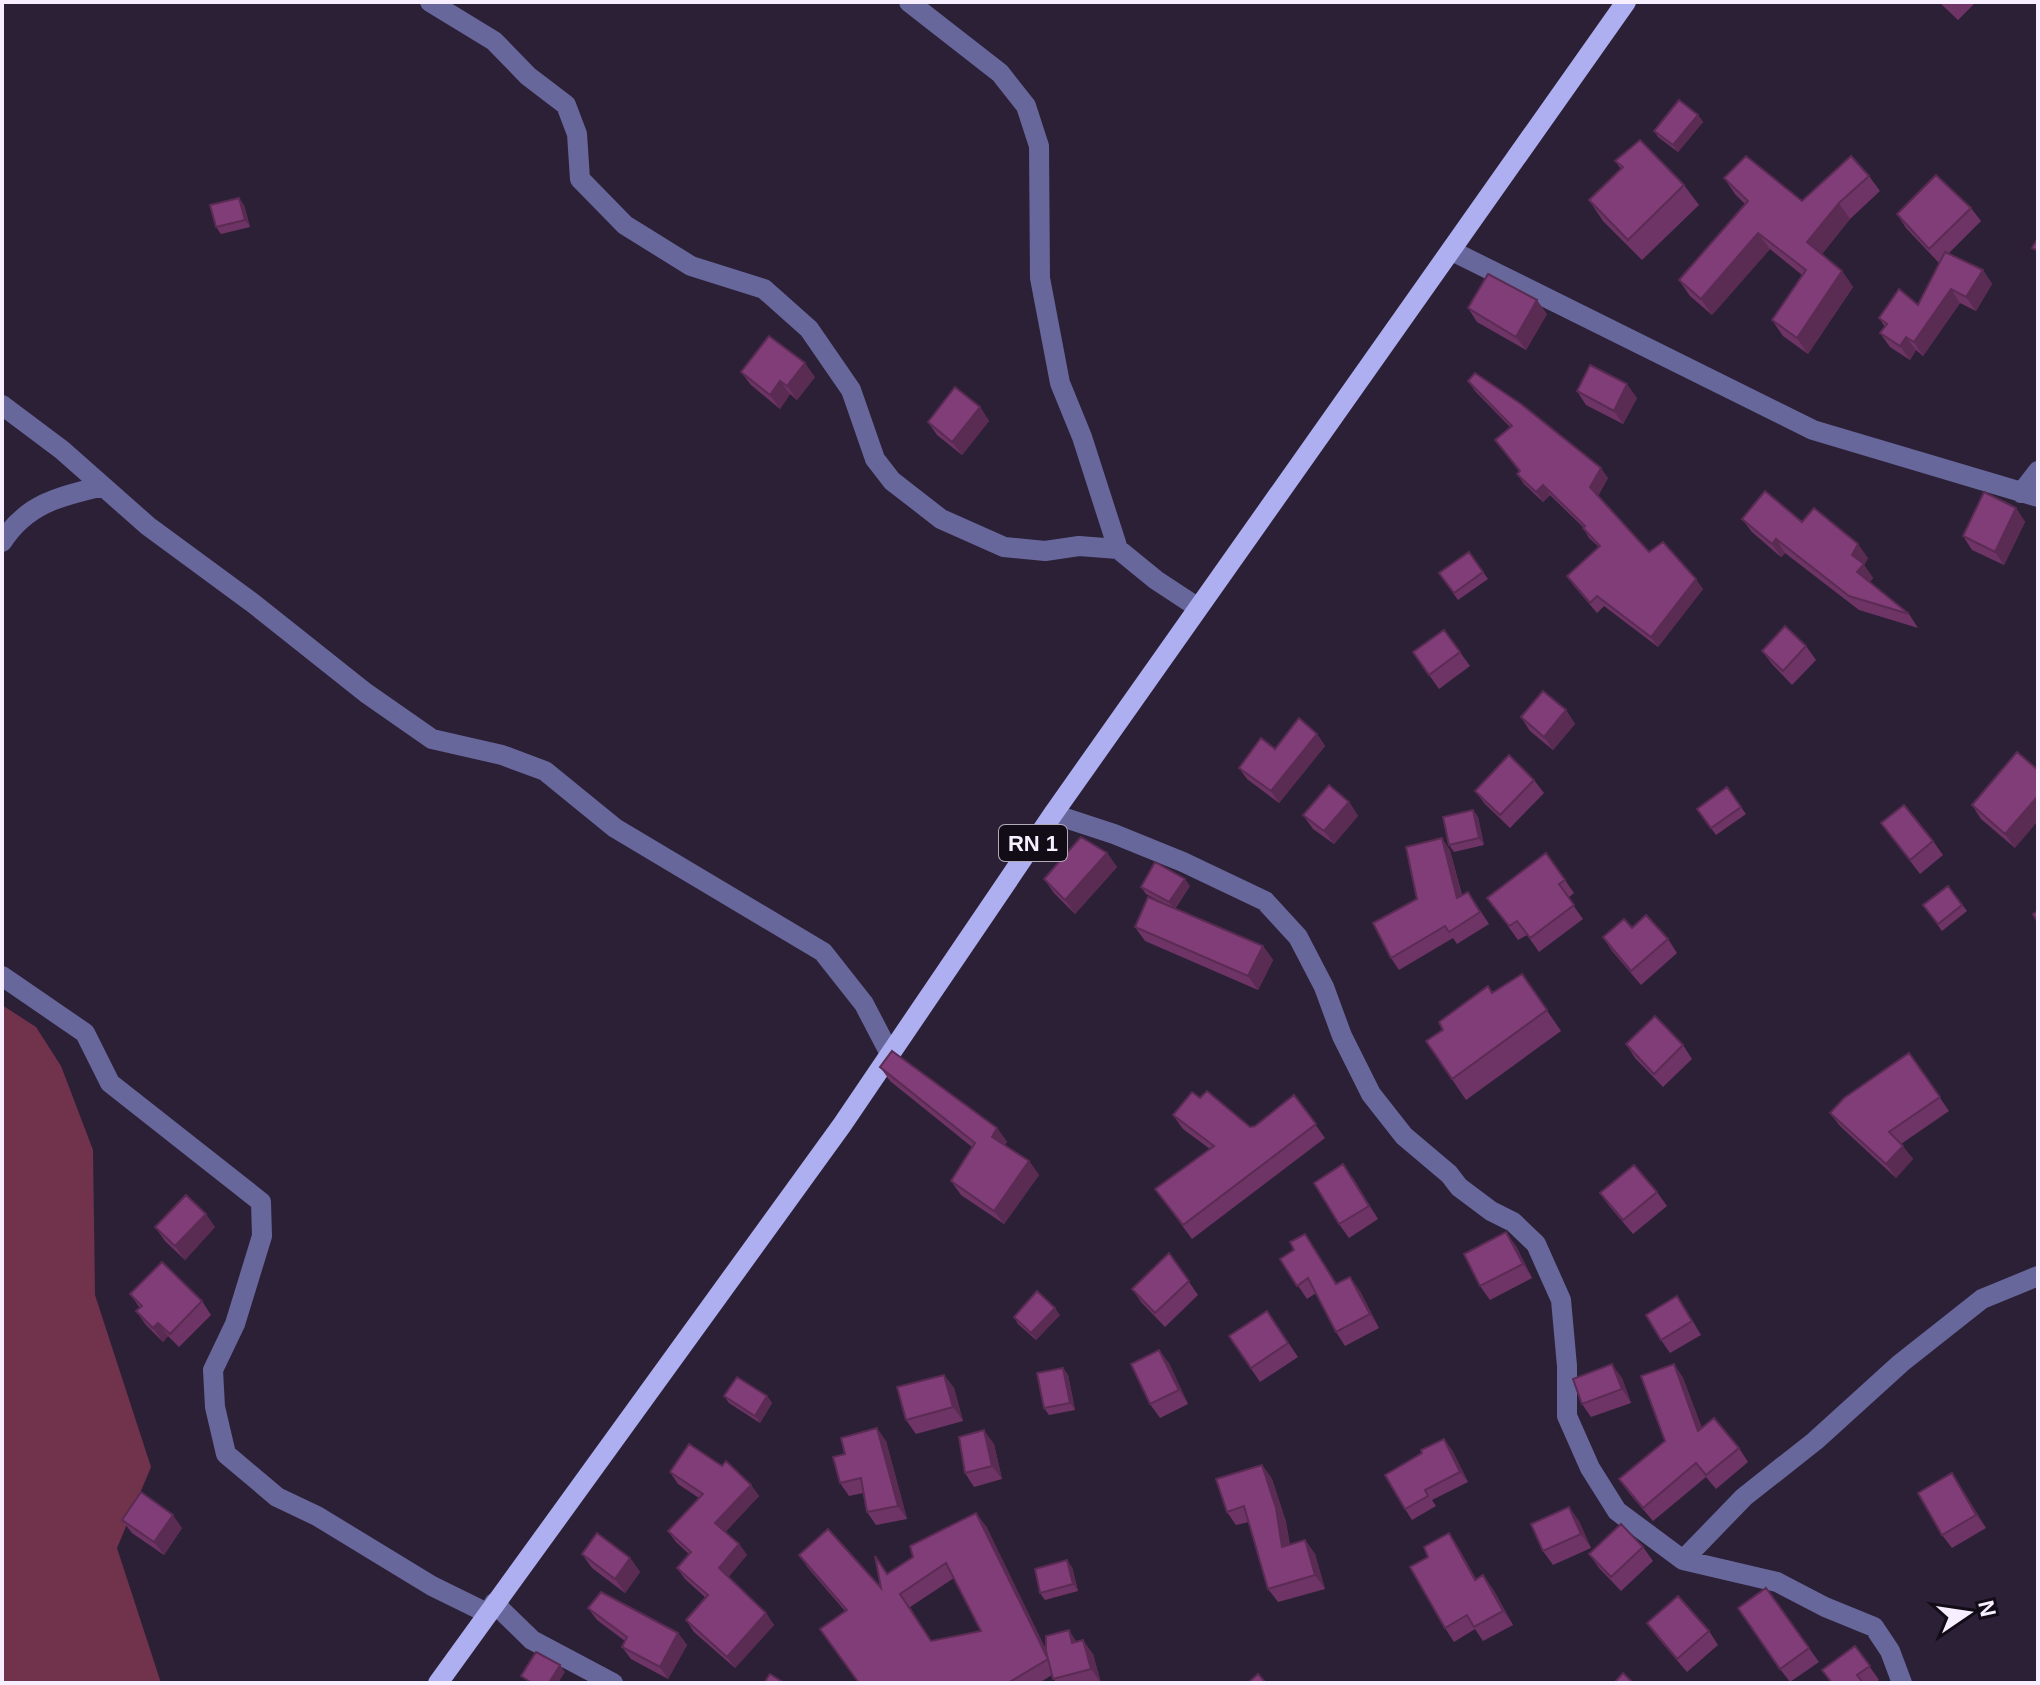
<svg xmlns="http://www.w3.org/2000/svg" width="2040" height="1685" viewBox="0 0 2040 1685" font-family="Helvetica,sans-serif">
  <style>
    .green { fill: #70334b }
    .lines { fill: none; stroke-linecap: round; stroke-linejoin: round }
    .minor { stroke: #68679c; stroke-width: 20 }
    .primary { stroke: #aeaff0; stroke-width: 20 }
    .wall { fill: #6f3466; fill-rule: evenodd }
    .shaded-wall { fill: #5a2b53 }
    .building { fill: #813d77; stroke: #5a2b53; stroke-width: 2; fill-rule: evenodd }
    .labels { text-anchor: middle; stroke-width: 6; stroke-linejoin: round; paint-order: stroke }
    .shield { fill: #120c17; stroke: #b2aab9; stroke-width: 2 }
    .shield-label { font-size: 22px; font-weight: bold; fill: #f7eeff }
  </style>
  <rect width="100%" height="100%" fill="#2c2037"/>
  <!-- green -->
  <path class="green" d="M2,1005L36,1027L61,1066L93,1150L95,1295L151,1467L117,1548L161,1683H2Z"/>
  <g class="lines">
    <!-- minor -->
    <path class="minor" d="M430,2L494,41L528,76L566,105L577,134L580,179L625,225L691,266L764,289L809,329L851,390L875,459L892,481L941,519L1004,547L1045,551L1079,546L1118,549
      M909,2L1000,73L1026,106L1039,146L1040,278L1060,383L1082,437L1118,549L1156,580L1197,607
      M1452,251L1813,430L2038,497
      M2,405L62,450L148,526L254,604L366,693L432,739L502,755L545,771L615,828L823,952L864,1004L890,1054
      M2021,493L2038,471
      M2,542C27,503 61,496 103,486
      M1053,814L1114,834L1183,862L1265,901L1298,937L1324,987L1342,1036L1371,1094L1404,1136L1449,1174L1459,1187L1491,1211L1513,1222L1536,1244L1561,1300L1567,1366V1416L1590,1468L1617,1511L1683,1560L1744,1497L1815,1441L1901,1363L1982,1299L2038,1276
      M2,976L85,1033L110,1083L261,1202L262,1236L235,1324L213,1370L215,1407L226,1454L277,1497L317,1516L432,1586L487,1613
      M1683,1560L1777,1582L1825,1607L1874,1627L1890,1651L1902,1683
      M494,1603L532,1640L613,1683"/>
    <!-- primary -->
    <path class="primary" d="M438,1683L842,1125L1053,814L1626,2"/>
  </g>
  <!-- wall -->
  <path class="wall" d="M1939,2H1976L1958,20Z
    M1698,115L1703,122L1678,152L1658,137L1654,131Z
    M1615,161L1684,185L1699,205L1642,260L1603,221L1589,200L1621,169Z
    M1869,176L1880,191L1850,219L1822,254L1842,271L1853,287L1808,354L1783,336L1772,320L1802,275L1770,249L1712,315L1690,296L1679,280L1745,204L1735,194L1724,178L1802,201Z
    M244,205L250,227L221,234L216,227Z
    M1971,208L1981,221L1948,254L1983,270L1992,284L1976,311L1960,303L1923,356L1916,350L1910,360L1890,347L1880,333L1885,327L1879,318L1918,305L1939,263L1906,228L1897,214Z
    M1468,308L1547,314L1526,350L1477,322Z
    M741,372L815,377L797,400L790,394L780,409L751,385Z
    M1468,381L1608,478L1598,496L1649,552L1703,589L1658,647L1604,606L1597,613L1574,586L1567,576L1599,547L1589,538L1583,527L1550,495L1543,502L1524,484L1517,474L1519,471L1495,440L1511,428L1475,391Z
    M1577,391L1637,398L1623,424L1586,405Z
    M980,407L989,421L962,455L937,435L928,422Z
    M2016,508L2025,522L2004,565L1972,550L1963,536Z
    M1742,519L1802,522L1868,558L1864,565L1873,578L1870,582L1909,614L1918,628L1859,610L1785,553L1781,557L1752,532Z
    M1469,552L1488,579L1458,600L1439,573Z
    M1444,630L1470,666L1439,689L1413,652Z
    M1806,646L1816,660L1792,685L1772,664L1762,651Z
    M1566,710L1575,724L1553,750L1530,731L1521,717Z
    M1317,734L1325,746L1279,803L1247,779L1239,768L1275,749Z
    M2017,752L2015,848L1981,819L1972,805Z
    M1534,780L1544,793L1510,828L1485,804L1475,791Z
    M1727,787L1746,814L1716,835L1697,809Z
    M1349,802L1358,816L1334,844L1313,829L1303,815Z
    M1473,810L1478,817L1484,845L1454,852L1449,845Z
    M1881,823L1933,841L1943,855L1920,874Z
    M1450,850L1462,895L1476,904L1489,924L1457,944L1453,938L1399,970L1391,958L1417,899Z
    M1107,853L1117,867L1075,914L1054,893L1044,879Z
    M1546,853L1574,893L1568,898L1583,919L1539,952L1527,935L1518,940L1497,911Z
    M1190,886L1175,909L1263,946L1273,960L1258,990L1145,941L1135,927L1171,907L1146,894L1141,887Z
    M1948,886L1967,911L1942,931L1923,905Z
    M1632,928L1668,939L1677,953L1641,985L1612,951L1603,937Z
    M1522,974L1561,1031L1466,1100L1426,1041L1492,993Z
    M1626,1044L1683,1045L1692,1059L1663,1087L1635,1058Z
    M1909,1053L1949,1111L1901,1144L1913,1159L1896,1178L1840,1126L1830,1113Z
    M880,1067L997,1128L1007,1142L1005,1145L1029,1161L1039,1175L1004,1224L961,1195L951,1181L972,1147L890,1081Z
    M1294,1095L1325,1138L1192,1239L1155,1189L1210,1149L1183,1129L1173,1115L1200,1098L1250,1127L1255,1126Z
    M1353,1178L1378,1219L1349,1238L1339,1224Z
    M1657,1192L1667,1206L1633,1234L1610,1207L1600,1193Z
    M155,1227H215L185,1260L165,1241Z
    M1305,1234L1337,1284L1360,1291L1379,1328L1345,1346L1336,1332L1316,1293L1307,1299L1280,1259L1294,1250Z
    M1516,1246L1532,1278L1490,1300L1480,1286Z
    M1169,1253L1198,1295L1165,1327L1141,1302L1132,1289Z
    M130,1294L202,1301L211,1315L179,1347L168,1336L163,1342L146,1325L136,1311L140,1308Z
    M1686,1310L1701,1335L1670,1353L1661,1340Z
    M1267,1311L1298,1357L1260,1382L1229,1336Z
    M1060,1315L1036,1340L1018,1324L1014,1317Z
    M1169,1363L1188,1404L1160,1418L1150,1404Z
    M1674,1364L1683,1378L1702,1428L1739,1448L1748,1462L1716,1489L1706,1477L1653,1521L1629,1493L1619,1479L1665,1441Z
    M1063,1368L1068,1375L1075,1410L1049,1415L1044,1408Z
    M944,1375L954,1388L963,1421L916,1434L906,1420Z
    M1622,1378L1631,1403L1591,1417L1582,1404Z
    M724,1396H767L772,1403L760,1423L729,1403Z
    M886,1441L907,1519L876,1525L867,1512L863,1493L849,1496L840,1483L845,1454Z
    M994,1444L1002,1479L974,1487L965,1473Z
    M1452,1450L1468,1482L1432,1500L1436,1506L1412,1520L1405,1509Z
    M1262,1465L1272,1479L1286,1522L1290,1545L1305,1540L1315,1554L1325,1589L1278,1602L1268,1589L1249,1522L1236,1525L1227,1512Z
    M670,1472L751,1485L759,1496L725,1532L739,1544L747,1555L728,1577L766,1613L774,1625L735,1668L694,1632L686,1620L706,1598L685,1579L677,1568L689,1554L676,1542L668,1531L699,1498L678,1484Z
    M1952,1473L1986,1528L1952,1548L1942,1535Z
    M122,1520L182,1528L164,1555L132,1533Z
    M1579,1521L1591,1548L1553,1565L1543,1551Z
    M986,1526L1046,1650L1077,1642L1093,1654L1101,1683H1056L1052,1675L1039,1683H859L845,1611L808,1568L799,1555L881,1588L887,1574ZM954,1578L981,1631L931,1641L910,1607Z
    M1458,1547L1476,1579L1493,1589L1513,1625L1483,1641L1475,1629L1454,1642L1445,1628Z
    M1643,1547L1653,1561L1621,1591L1599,1568L1589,1554Z
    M582,1554L630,1558L640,1572L625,1593L592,1568Z
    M1072,1567L1078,1591L1045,1600L1040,1593Z
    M1766,1588L1819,1662L1790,1682L1780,1669Z
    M588,1608L678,1633L687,1645L668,1679L631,1659L622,1647L625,1641L597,1620Z
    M1647,1623L1709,1631L1718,1645L1687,1672L1657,1637Z
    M1855,1646L1879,1680L1875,1683H1832Z"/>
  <!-- shaded-wall -->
  <path class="shaded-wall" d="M1698,115L1703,122L1678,152L1673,145Z
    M239,198L244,205L250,227L245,220Z
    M1839,203L1850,219L1819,258L1807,242Z
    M1758,233L1770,249L1712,315L1701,299Z
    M1983,270L1992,284L1976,311L1966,297Z
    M1842,271L1853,287L1808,354L1797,338Z
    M1951,289L1960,303L1923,356L1914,342Z
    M1537,300L1547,314L1526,350L1516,337Z
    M1906,337L1916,350L1910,360L1900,346Z
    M805,363L815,377L797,400L787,386Z
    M780,381L790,394L780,409L770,395Z
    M1627,384L1637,398L1623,424L1614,411Z
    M980,407L989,421L962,455L952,442Z
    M1601,468L1608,478L1597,497L1590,487Z
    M1543,485L1550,495L1543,502L1536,492Z
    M2016,508L2025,522L2004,565L1995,552Z
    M1776,539L1785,553L1781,557L1772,544Z
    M1858,544L1868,558L1864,565L1873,578L1867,586L1857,572L1852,555Z
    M1696,579L1703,589L1658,647L1651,637Z
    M1566,710L1575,724L1553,750L1544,737Z
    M1317,734L1325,746L1279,803L1271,791Z
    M2038,796V821L2015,848L2005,834Z
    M1349,802L1358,816L1334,844L1324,831Z
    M1473,810L1478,817L1484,845L1479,838Z
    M1442,838L1450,850L1465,910L1457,898Z
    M1107,853L1117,867L1075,914L1065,900Z
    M1185,879L1190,886L1174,909L1169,902Z
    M1263,946L1273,960L1258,990L1248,976Z
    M997,1128L1007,1142L1001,1151L992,1137Z
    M1903,1146L1913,1159L1896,1178L1886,1164Z
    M1029,1161L1039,1175L1004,1224L994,1211Z
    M1343,1164L1353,1178L1378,1219L1369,1206Z
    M206,1214L215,1227L185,1260L175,1246Z
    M1506,1232L1516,1246L1532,1278L1523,1264Z
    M1350,1277L1360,1291L1379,1328L1370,1314Z
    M1055,1308L1060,1315L1036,1340L1031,1333Z
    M158,1323L168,1336L163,1342L153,1328Z
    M1159,1350L1169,1363L1188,1404L1179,1390Z
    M1612,1364L1622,1378L1631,1403L1622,1389Z
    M1674,1364L1683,1378L1708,1445L1698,1431Z
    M1063,1368L1068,1375L1075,1410L1070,1403Z
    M944,1375L954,1388L963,1421L953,1407Z
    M767,1396L772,1403L760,1423L755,1416Z
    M877,1428L886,1441L907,1519L898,1506Z
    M984,1430L994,1444L1002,1479L992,1466Z
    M1444,1439L1452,1450L1468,1482L1460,1472Z
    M1262,1465L1272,1479L1286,1522L1292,1560L1282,1547Z
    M1952,1473L1961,1487L1986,1528L1976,1515Z
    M751,1485L759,1496L723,1535L715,1523Z
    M1569,1507L1579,1521L1591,1548L1581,1534Z
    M976,1513L986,1526L1057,1672L1048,1659Z
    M173,1515L182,1528L164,1555L154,1542Z
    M1449,1533L1458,1547L1484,1594L1475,1580Z
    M1305,1540L1315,1554L1325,1589L1315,1575Z
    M739,1544L747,1555L727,1579L719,1568Z
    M630,1558L640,1572L625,1593L615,1579Z
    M1067,1560L1072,1567L1078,1591L1073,1584Z
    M1483,1575L1493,1589L1513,1625L1503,1611Z
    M766,1613L774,1625L735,1668L727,1657Z
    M1069,1630L1078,1644L1072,1643Z
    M678,1633L687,1645L668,1679L660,1667Z
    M1083,1640L1093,1654L1101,1683L1091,1669Z
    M560,1665L565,1672L558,1683H549Z"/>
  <!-- building -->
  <path class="building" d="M1679,100L1698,115L1673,145L1654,131Z
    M1640,140L1684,185L1628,240L1589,200L1623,167L1615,161Z
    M1746,156L1802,201L1851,156L1869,176L1839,203L1807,242L1842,271L1797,338L1772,320L1806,270L1758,233L1701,299L1679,280L1748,201L1724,178Z
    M1936,175L1971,208L1929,249L1897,214Z
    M239,198L245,220L216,227L210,205Z
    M2038,238V251L2032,248Z
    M1945,252L1983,270L1966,297L1951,289L1914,342L1906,337L1900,346L1880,333L1887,324L1879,318L1899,289L1918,305Z
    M1488,274L1537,300L1516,337L1468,308Z
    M769,336L805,363L787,386L780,381L770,395L741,372Z
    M1590,365L1627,384L1614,411L1577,391Z
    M1475,373L1521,404L1601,468L1590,487L1649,552L1663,542L1696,579L1651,637L1597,596L1590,603L1567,576L1600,546L1583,528L1585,526L1543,485L1536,492L1517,474L1520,471L1495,440L1512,426L1468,381Z
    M955,387L980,407L952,442L928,422Z
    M1765,491L1802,522L1814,508L1858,544L1852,555L1864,564L1857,572L1909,614L1849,596L1776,539L1772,544L1742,519Z
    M1984,492L2016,508L1995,552L1963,536Z
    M1469,552L1483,572L1454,593L1439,573Z
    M1785,626L1806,646L1783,671L1762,651Z
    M1444,630L1460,652L1429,675L1413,652Z
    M1543,691L1566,710L1544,737L1521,717Z
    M1299,718L1317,734L1271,791L1239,768L1261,738L1275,749Z
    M2017,752L2038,770V796L2005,834L1972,805Z
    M1509,755L1534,780L1500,815L1475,791Z
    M1329,785L1349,802L1324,831L1303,815Z
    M1727,787L1741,807L1711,828L1697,809Z
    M1904,805L1933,841L1910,860L1881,823Z
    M1473,810L1479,838L1449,845L1443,817Z
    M1081,837L1107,853L1065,900L1044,879Z
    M1442,838L1457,898L1468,892L1480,912L1449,932L1445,926L1391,958L1373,923L1417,899L1406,847Z
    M1546,853L1565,880L1559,884L1574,905L1530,938L1517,921L1509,926L1487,898Z
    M1155,862L1185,879L1169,902L1141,887Z
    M1948,886L1962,905L1938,924L1923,905Z
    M1148,897L1263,946L1248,976L1135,927Z
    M2038,911V923L2033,914Z
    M1646,915L1668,939L1631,971L1603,937L1624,919L1632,928Z
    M1522,974L1547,1010L1452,1079L1426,1041L1443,1030L1439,1022L1488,986L1492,993Z
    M1655,1016L1683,1045L1654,1074L1626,1044Z
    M892,1051L997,1128L992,1137L1029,1161L994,1211L951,1181L975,1143L880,1067Z
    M1909,1053L1940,1097L1889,1132L1903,1146L1886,1164L1830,1113L1844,1098Z
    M1207,1091L1250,1127L1255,1126L1294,1095L1316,1124L1183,1225L1155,1189L1214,1146L1173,1115L1192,1092L1200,1098Z
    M1343,1164L1369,1206L1339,1224L1314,1183Z
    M1634,1165L1657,1192L1623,1220L1600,1193Z
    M186,1195L206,1214L175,1246L155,1227Z
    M1506,1232L1523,1264L1480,1286L1464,1254Z
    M1305,1234L1336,1284L1350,1277L1370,1314L1336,1332L1308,1278L1297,1286L1280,1259L1294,1250L1290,1242Z
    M1169,1253L1189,1281L1155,1313L1132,1289Z
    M162,1262L202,1301L170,1334L158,1323L153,1328L136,1311L142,1306L130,1294Z
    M1037,1291L1055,1308L1031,1333L1014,1317Z
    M1677,1296L1692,1321L1661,1340L1646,1315Z
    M1267,1311L1288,1343L1251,1368L1229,1336Z
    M1159,1350L1179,1390L1150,1404L1131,1364Z
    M1612,1364L1622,1389L1582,1404L1573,1379Z
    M1674,1364L1698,1431L1714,1418L1739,1448L1706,1475L1696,1463L1643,1508L1619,1479L1665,1441L1641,1376Z
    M1063,1368L1070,1403L1044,1408L1037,1373Z
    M944,1375L953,1407L906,1420L897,1387Z
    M737,1377L767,1396L755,1416L724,1396Z
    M877,1428L898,1506L867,1512L861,1478L840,1483L833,1457L845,1454L841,1438Z
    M984,1430L992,1466L965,1473L959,1437Z
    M1444,1439L1460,1472L1425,1490L1428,1496L1405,1509L1385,1475L1422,1453L1421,1450Z
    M689,1444L722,1466L726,1461L751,1485L715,1523L739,1544L719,1568L766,1613L727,1657L686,1620L708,1595L677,1568L691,1552L668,1531L703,1494L670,1472Z
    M1262,1465L1276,1508L1282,1547L1305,1540L1315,1575L1268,1589L1244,1506L1227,1512L1216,1479Z
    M1952,1473L1976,1515L1942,1535L1918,1493Z
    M141,1492L173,1515L154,1542L122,1520Z
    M1569,1507L1581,1534L1543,1551L1531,1524Z
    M976,1513L1048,1659L1008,1683H859L820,1629L847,1610L799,1555L828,1529L881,1588L875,1556L887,1574L913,1557L910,1546ZM946,1563L981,1631L931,1641L900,1594Z
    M1621,1524L1643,1547L1611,1577L1589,1554Z
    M597,1533L630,1558L615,1579L582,1554Z
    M1449,1533L1475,1580L1483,1575L1503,1611L1474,1627L1467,1615L1445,1628L1410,1567L1428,1557L1424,1547Z
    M1067,1560L1073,1584L1040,1593L1035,1569Z
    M1766,1588L1809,1648L1780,1669L1738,1608Z
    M601,1592L678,1633L660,1667L622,1647L627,1637L588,1608Z
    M1678,1596L1709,1631L1677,1659L1647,1623Z
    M1069,1630L1072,1643L1083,1640L1091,1669L1053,1679L1046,1651V1636Z
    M1855,1646L1870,1666L1857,1675L1863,1683H1832L1822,1670Z
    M536,1652L560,1665L549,1683H532L521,1676Z
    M1623,1673L1633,1683H1614Z
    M770,1674L784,1683H764Z
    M1258,1674L1266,1683H1248Z"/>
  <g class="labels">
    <!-- shield labels -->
    <rect class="shield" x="999" y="825" width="68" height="36" rx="6"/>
    <g class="shield-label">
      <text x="1033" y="851">RN 1</text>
    </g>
  </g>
  <!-- border -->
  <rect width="2040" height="1685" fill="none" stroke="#f7eeff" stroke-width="8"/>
  <!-- north arrow -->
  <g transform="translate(1968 1613) rotate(77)" stroke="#120c17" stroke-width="6" paint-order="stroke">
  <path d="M0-6L14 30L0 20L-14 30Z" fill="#f7eeff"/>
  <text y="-12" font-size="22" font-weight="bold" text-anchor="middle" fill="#f7eeff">N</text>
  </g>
</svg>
